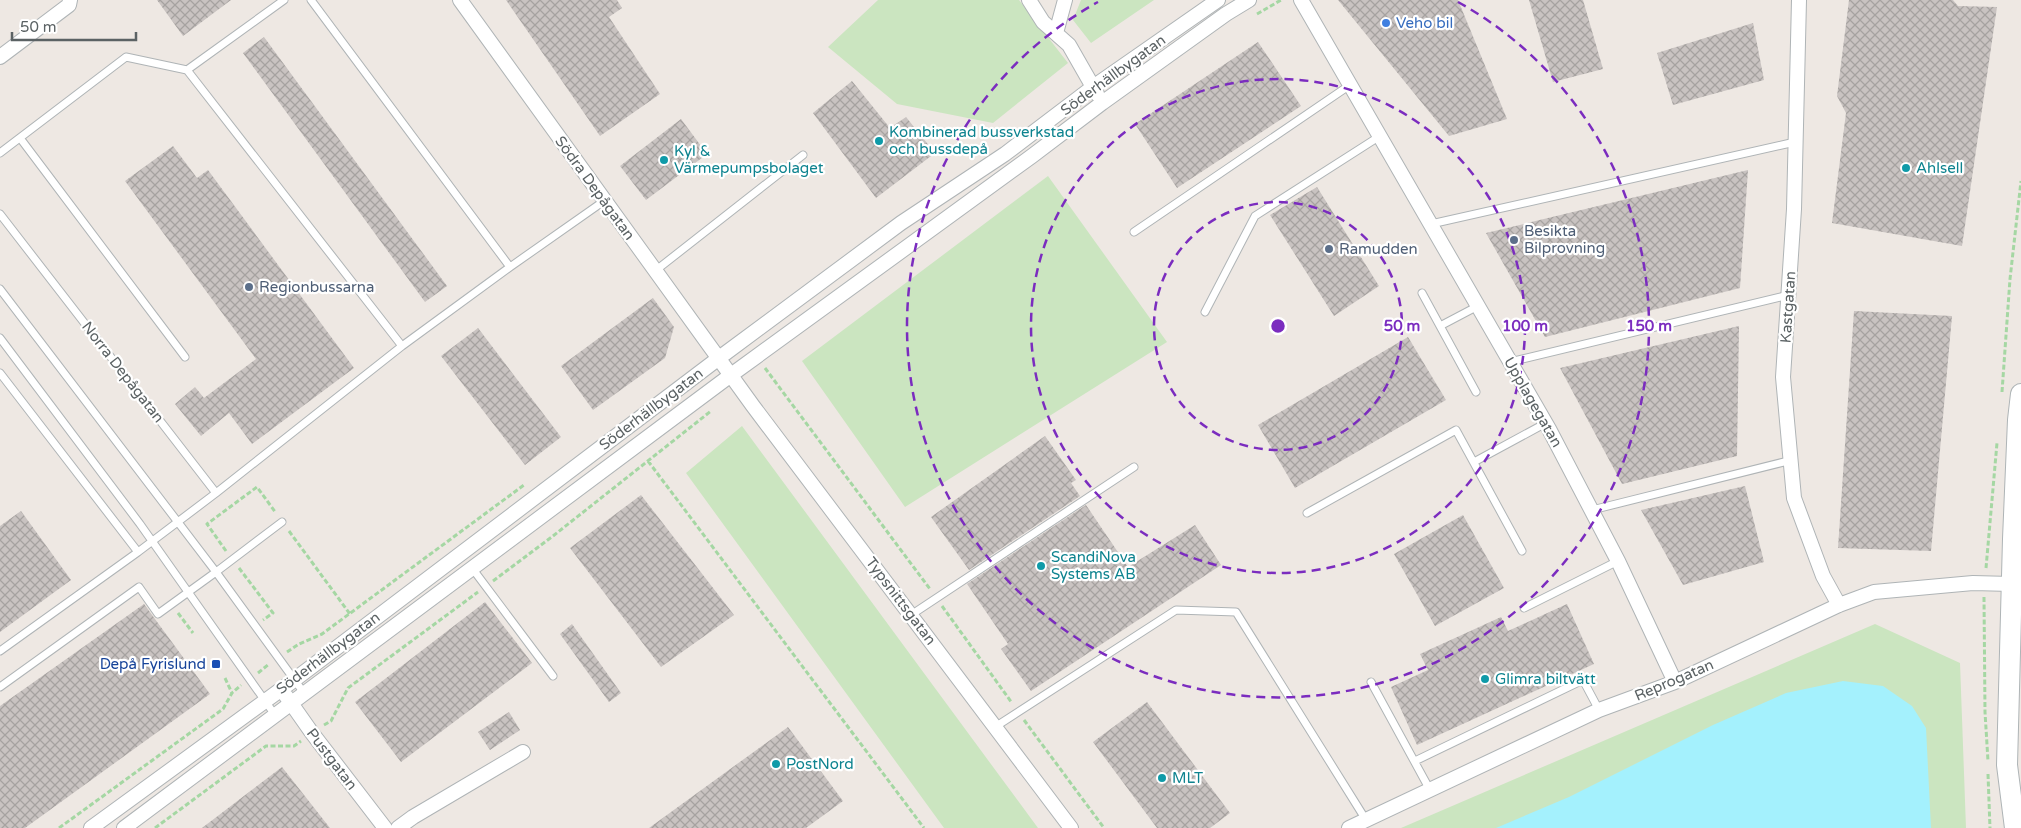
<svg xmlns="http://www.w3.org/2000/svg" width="2021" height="828" viewBox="0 0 2021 828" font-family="'Varela Round',sans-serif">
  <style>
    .grass { fill: #cbe5c0 }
    .water { fill: #a4f1fd }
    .building { fill: url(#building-cross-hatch) }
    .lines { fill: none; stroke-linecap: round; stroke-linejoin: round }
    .service-casing { stroke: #afb4b6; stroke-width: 9 }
    .minor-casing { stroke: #afb4b6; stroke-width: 16 }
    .secondary-casing { stroke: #aeb4b6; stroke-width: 22 }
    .path { stroke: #a5d7a3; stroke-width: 3; stroke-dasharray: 5 2.5; stroke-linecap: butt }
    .service { stroke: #fff; stroke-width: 7 }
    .minor { stroke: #fff; stroke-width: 14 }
    .secondary { stroke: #fff; stroke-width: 20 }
    .ring { fill: none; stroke: #7b2cbf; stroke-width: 2.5; stroke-dasharray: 9 6 }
    .shop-dot { fill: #3f7fe0; stroke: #fff; stroke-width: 2 }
    .culture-dot { fill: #0f9aa8; stroke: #fff; stroke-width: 2 }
    .service-dot { fill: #5c6f8a; stroke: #fff; stroke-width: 2 }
    .transit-dot { fill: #1a4fb4; stroke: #fff; stroke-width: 2 }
    .labels { text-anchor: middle; stroke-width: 4.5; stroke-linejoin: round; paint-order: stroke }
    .shop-label { font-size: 15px; fill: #366cbe; stroke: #fff; text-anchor: start }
    .street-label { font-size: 15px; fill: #5b6264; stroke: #fff }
    .culture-label { font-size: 15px; fill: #0d838f; stroke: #fff; text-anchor: start }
    .service-label { font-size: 15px; fill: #4e5e75; stroke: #fff; text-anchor: start }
    .transit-label { font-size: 15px; fill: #164399; stroke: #fff; text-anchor: end }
    .centre { fill: #7b2cbf; stroke: #fff; stroke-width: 2.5 }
    .ring-label { font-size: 15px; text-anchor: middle; font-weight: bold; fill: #7b2cbf; stroke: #fff; stroke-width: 4.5; stroke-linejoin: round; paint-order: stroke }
  </style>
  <defs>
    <pattern id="building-cross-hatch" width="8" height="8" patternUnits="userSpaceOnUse" patternTransform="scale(1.25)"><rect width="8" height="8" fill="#c9c3c1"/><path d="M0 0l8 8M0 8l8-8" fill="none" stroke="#a6a2a0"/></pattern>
  </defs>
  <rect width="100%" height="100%" fill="#eee8e3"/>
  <!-- grass -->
  <path class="grass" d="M878,0H1019L1068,63L993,123L897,104L828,47Z
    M1081,0H1154L1091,43L1073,20Z
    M1048,176L1167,342L905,507L802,361Z
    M742,426L1038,828H944L686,473Z
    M1875,624L1960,663L1966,828H1401Z"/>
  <!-- water -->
  <path class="water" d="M1843,681L1883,686L1912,706L1926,728L1931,828H1496L1569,797L1713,725L1786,693Z"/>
  <!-- building -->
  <path class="building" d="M157,0H231L183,36Z
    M506,0H617L622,8L609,17L660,94L600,136Z
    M1338,0H1458L1507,119L1449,136Z
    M1529,0H1583L1603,69L1553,82Z
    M1849,0H1953L1958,6L1997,7L1962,246L1832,223L1846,113L1837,96Z
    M1753,23L1764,80L1673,105L1657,53Z
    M264,37L447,286L425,302L243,53Z
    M1258,42L1301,106L1177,188L1135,124Z
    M852,81L890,128L906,117L935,153L876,198L813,113Z
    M681,119L707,154L646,200L620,166Z
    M173,146L197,178L208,170L354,368L252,444L229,413L201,436L175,404L195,387L204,398L256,359L125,181Z
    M1748,170L1740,288L1545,337L1486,233Z
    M1317,187L1379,286L1334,316L1270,215Z
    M653,298L674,327L665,358L593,410L561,366Z
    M1854,311L1952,316L1931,551L1838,548Z
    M1739,326L1737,456L1622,484L1560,368Z
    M478,328L561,437L525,465L441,356Z
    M1408,337L1446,400L1295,488L1258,425Z
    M1045,436L1076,480L1071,483L1080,496L969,570L931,517Z
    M1745,486L1764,562L1683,585L1641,510Z
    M641,495L734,615L661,667L570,548Z
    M1086,505L1128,567L1195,525L1221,565L1031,691L1001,649L1008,644L967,584Z
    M21,511L71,580L0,632V526Z
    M1463,515L1504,588L1435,626L1394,554Z
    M485,602L532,663L401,762L355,702Z
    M144,604L210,694L25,828H0V706Z
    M1567,604L1594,664L1417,745L1391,687L1428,670L1420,654L1501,617L1508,631Z
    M572,624L621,693L609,702L560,634Z
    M1147,702L1230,813L1210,828H1157L1093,742Z
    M509,712L520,730L490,750L478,732Z
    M788,727L843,801L806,828H649Z
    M282,767L330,828H202Z"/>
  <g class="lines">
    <!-- service casing -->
    <g class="service-casing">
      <path id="service" d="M187,70L284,0
        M20,138L185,357
        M0,153L126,57L187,70L402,346L510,267L311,0
        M0,214L216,493L138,552
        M1431,224L1795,142
        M1134,232L1350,85
        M510,267L604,201
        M655,271L803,155
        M0,289L216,572L282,522
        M1422,293L1476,392
        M1205,312L1255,216L1380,136
        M1440,326L1478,306
        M0,338L140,524L275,715
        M1510,362L1789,295
        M0,373L138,552L0,651
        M1474,462L1546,423
        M216,493L402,346
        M1592,510L1792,460
        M1307,513L1456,430L1522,551
        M472,568L553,676
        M1524,608L1618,561
        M911,615L1134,467
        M1371,682L1430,790
        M0,687L139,587L158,614L216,572L304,693
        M995,727L1176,610L1236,612L1366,820
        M1415,761L1583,680L1599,710"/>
    </g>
    <!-- minor casing -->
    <g class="minor-casing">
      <path id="minor" d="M460,0L753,406L1071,828
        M1029,0L1043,22L1069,45L1097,94
        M1301,0L1549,429L1618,561L1675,682
        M1799,0L1794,209L1783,377L1794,498L1823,576L1839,605
        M1056,33L1065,0
        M0,57L69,5L70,0
        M286,696L312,733L385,828
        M91,828L294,680L719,358L901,223L1005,154L1093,87L1218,0
        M124,828L731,375L1032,156L1102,103L1226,14L1249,0
        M398,828L413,817L523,752
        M1349,828L1599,710L1675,682L1839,605L1874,592L1973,583L2011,584"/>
    </g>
    <!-- secondary casing -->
    <g class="secondary-casing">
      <path id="secondary" d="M2015,828L2007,765L2013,539L2018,420L2021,394"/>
    </g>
    <!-- path -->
    <path class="path" d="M1257,14L1281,0
      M765,368L930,589
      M2002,392L2010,279L2021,181
      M648,461L924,828
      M289,531L350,614
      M226,551L207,524L257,487L276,513
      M239,568L273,613L263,620
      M1986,568L1997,443
      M493,581L553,536L711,411
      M1984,597L1985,712L1988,761
      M942,606L1012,703
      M178,613L193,633
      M287,652L299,644L322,634L524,485
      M258,673L269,664
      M225,678L232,693
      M1024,720L1104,828
      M324,725L331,721L348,688L478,592
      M1988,774L1990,828
      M59,828L223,709L232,693L241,685
      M155,828L266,746H294L301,741"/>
    <!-- service -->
    <use href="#service" class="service"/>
    <!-- minor -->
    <use href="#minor" class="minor"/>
    <!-- secondary -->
    <use href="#secondary" class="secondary"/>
  </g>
  <!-- distance rings -->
  <g class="ring">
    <circle cx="1278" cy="326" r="124"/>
    <circle cx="1278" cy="326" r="247"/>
    <path d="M1458 2A371 371 0 1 1 1098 2"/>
  </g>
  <!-- markers -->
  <circle class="shop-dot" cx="1386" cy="23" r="5"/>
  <g class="culture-dot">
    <circle cx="879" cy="141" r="5"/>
    <circle cx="664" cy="160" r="5"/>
    <circle cx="1906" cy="168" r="5"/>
    <circle cx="1041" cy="566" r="5"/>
    <circle cx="1485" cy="679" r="5"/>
    <circle cx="776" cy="764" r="5"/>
    <circle cx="1162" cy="778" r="5"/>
  </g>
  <g class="service-dot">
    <circle cx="1514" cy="240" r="5"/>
    <circle cx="1329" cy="249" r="5"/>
    <circle cx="249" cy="287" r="5"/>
  </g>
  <rect class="transit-dot" x="211" y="659" width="10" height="10" rx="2.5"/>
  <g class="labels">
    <!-- shop labels -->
    <g class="shop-label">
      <text x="1396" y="28">Veho bil</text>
    </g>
    <!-- street labels -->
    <g class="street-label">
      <text transform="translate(1113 75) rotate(-36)" y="5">Söderhällbygatan</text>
      <text transform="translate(595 188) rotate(54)" y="5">Södra Depågatan</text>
      <text transform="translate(1788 307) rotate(-86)" y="5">Kastgatan</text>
      <text transform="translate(123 372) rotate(52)" y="5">Norra Depågatan</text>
      <text transform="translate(1533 402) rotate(60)" y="5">Upplagegatan</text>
      <text transform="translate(651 409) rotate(-37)" y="5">Söderhällbygatan</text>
      <text transform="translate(901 601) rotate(53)" y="5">Typsnittsgatan</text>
      <text transform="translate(328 653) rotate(-37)" y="5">Söderhällbygatan</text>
      <text transform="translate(1674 680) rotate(-23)" y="5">Reprogatan</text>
      <text transform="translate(332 759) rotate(53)" y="5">Pustgatan</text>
    </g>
    <!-- culture labels -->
    <g class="culture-label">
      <text x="889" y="137">Kombinerad bussverkstad<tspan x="889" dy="17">och bussdepå</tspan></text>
      <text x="674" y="156">Kyl &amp;<tspan x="674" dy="17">Värmepumpsbolaget</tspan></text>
      <text x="1916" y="173">Ahlsell</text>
      <text x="1051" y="562">ScandiNova<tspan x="1051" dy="17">Systems AB</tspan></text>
      <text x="1495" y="684">Glimra biltvätt</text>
      <text x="786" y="769">PostNord</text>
      <text x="1172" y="783">MLT</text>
    </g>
    <!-- service labels -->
    <g class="service-label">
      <text x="1524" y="236">Besikta<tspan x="1524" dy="17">Bilprovning</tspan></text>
      <text x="1339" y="254">Ramudden</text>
      <text x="259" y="292">Regionbussarna</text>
    </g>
    <!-- transit labels -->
    <g class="transit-label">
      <text x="206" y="669">Depå Fyrislund</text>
    </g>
  </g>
  <circle cx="1278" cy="326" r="8" class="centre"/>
  <g class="ring-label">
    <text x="1402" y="331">50 m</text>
    <text x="1525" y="331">100 m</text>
    <text x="1649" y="331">150 m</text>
  </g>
  <!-- scale -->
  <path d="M12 32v8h124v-8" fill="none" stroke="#5b6264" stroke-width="2.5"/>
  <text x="20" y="32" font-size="15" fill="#5b6264" stroke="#ffffff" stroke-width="4" paint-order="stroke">50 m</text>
</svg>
